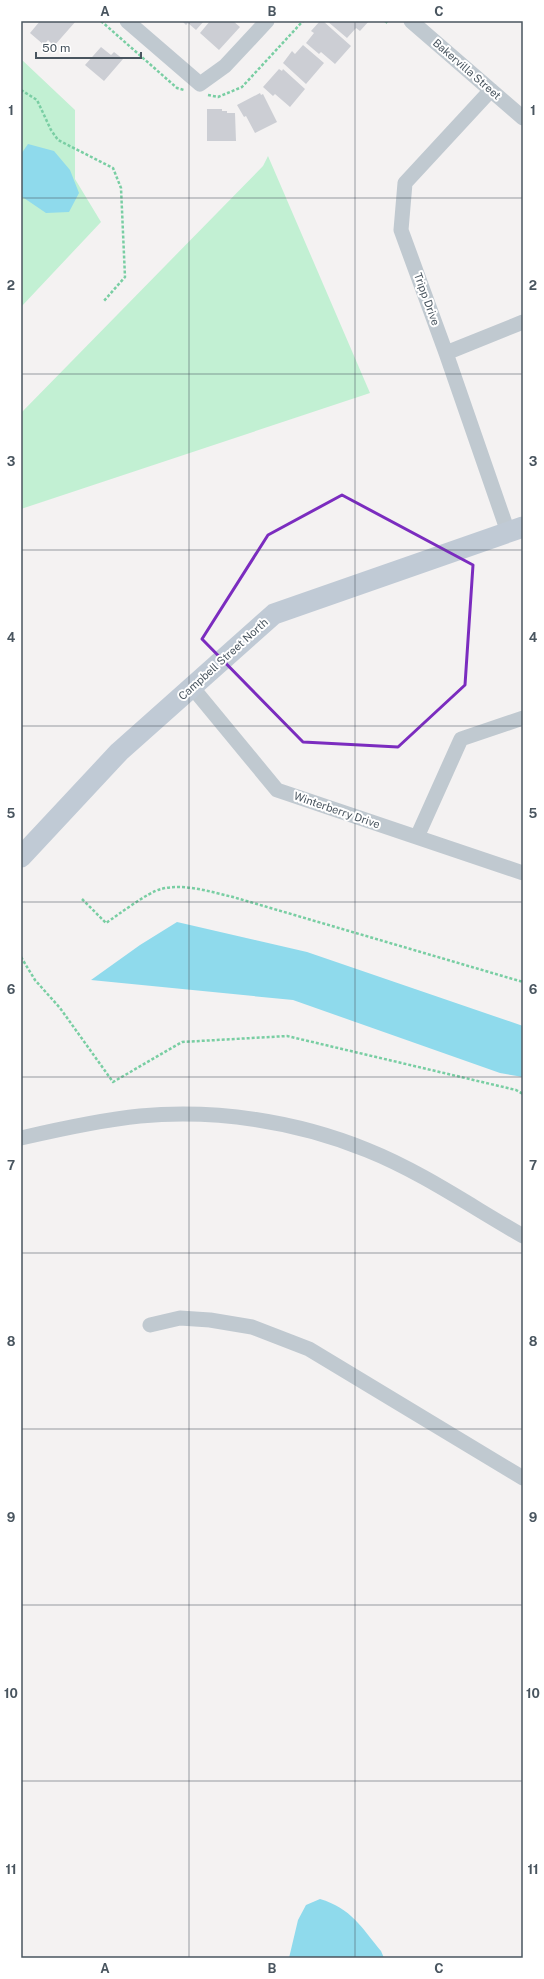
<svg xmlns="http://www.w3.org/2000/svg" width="544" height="1979" viewBox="0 0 544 1979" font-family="'Public Sans',sans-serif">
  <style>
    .green { fill: #c2f0d3 }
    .water { fill: #8fdaec }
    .building { fill: #ccced4 }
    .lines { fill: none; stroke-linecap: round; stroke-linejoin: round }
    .path { stroke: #79cea3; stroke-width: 2.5; stroke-dasharray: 3 2; stroke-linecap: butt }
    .street { stroke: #c0c9d0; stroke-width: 15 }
    .secondary { stroke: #c0cad5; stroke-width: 21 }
    .marked { fill: none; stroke: #7b2cbf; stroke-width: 3; stroke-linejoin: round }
    .grid { fill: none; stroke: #49555f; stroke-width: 1; stroke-opacity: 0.55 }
    .labels { text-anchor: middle; stroke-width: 4; stroke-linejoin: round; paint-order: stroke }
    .street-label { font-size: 11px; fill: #49555f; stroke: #fff }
    .neatline { fill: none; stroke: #49555f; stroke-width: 1.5 }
    .grid-label { font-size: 13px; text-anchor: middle; font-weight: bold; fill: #49555f }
  </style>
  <rect width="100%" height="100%" fill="#f4f2f2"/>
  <!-- green -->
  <path class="green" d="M21,59L75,110V179L101,222L21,307Z
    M268,156L370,393L21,509V413L263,166Z"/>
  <!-- water -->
  <path class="water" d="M28,144L54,151L70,170L79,193L69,212L46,213L21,196V154Z
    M177,922L307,952L523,1026V1077L500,1073L293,1000L91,980L140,945Z
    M320,1899C351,1908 362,1928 381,1951L384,1958H289L298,1920L306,1905Z"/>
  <!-- building -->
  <path class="building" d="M40,21H76L54,46L48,40L44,45L30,33Z
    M182,21H204L196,30L188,23L186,25Z
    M210,21H233L240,27L219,50L200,33Z
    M320,21H323L351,46L335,64L321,52L319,54L306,43L314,33L311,31Z
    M327,21H369L360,31L356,28L347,38Z
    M303,45L324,63L306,84L283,63L292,51L295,54Z
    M101,47L111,55L114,52L123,59L104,81L85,65Z
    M279,69L282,71L283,69L305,89L290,107L275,94L273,96L263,87Z
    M260,93L261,95L263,94L277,122L255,133L246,116L244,117L237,105Z
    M207,109H222V111H227V113H235L236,141H207Z"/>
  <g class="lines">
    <!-- path -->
    <path class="path" d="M101,21L177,88L184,90
      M385,21L389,24
      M21,90L37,100L51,130L58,140L113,168L121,188L125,277L103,302
      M208,95L218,97L242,87L303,21
      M82,899L106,923C118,915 148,892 161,889C184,883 211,892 233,897L523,982
      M21,957L35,980L60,1008L113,1082L182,1042L287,1036L516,1090L523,1094"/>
    <!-- street -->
    <path class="street" d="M127,21L200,84L225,66L267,21
      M411,21L523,118
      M491,90L405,183L401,230L446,353L508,532
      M446,353L523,322
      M192,687L277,790L523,873
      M417,837L461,739L523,718
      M21,1138C60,1129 100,1120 140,1116C216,1109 296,1121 367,1150C422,1172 472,1207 523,1236
      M150,1325L180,1318L210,1320L252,1327L309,1349L523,1478"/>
    <!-- secondary -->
    <path class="secondary" d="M21,857L119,752L274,614L523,527"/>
  </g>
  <!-- marked area -->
  <path class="marked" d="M342,495L473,565L465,685L398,747L303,742L202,639L268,535Z"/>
  <!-- grid -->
  <path class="grid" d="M189,21V1958M355,21V1958M21,198H523M21,374H523M21,550H523M21,726H523M21,902H523M21,1077H523M21,1253H523M21,1429H523M21,1605H523M21,1781H523"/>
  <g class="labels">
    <!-- street labels -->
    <g class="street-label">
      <text transform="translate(467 69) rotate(41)" y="4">Bakervilla Street</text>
      <text transform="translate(427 299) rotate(70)" y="4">Tripp Drive</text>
      <text transform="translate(223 659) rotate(-42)" y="4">Campbell Street North</text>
      <text transform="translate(337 810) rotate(19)" y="4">Winterberry Drive</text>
    </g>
  </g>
  <!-- border -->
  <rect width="544" height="1979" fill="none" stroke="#ffffff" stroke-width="44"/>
  <!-- scale -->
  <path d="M36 52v6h105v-6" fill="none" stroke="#49555f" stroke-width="2"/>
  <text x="42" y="52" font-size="12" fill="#49555f" stroke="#ffffff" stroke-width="3" paint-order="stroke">50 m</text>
  <rect x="22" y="22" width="500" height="1935" class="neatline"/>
  <g class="grid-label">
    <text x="105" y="16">A</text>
    <text x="272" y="16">B</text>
    <text x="439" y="16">C</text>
    <text x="11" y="115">1</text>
    <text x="533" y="115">1</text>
    <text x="11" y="290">2</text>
    <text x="533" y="290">2</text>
    <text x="11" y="466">3</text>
    <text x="533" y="466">3</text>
    <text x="11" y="642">4</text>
    <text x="533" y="642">4</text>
    <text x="11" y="818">5</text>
    <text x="533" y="818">5</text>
    <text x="11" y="994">6</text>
    <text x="533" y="994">6</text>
    <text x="11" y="1170">7</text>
    <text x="533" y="1170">7</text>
    <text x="11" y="1346">8</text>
    <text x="533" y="1346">8</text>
    <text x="11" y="1522">9</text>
    <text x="533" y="1522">9</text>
    <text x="11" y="1698">10</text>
    <text x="533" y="1698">10</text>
    <text x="11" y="1874">11</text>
    <text x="533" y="1874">11</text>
    <text x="105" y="1973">A</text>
    <text x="272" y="1973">B</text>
    <text x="439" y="1973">C</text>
  </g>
</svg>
